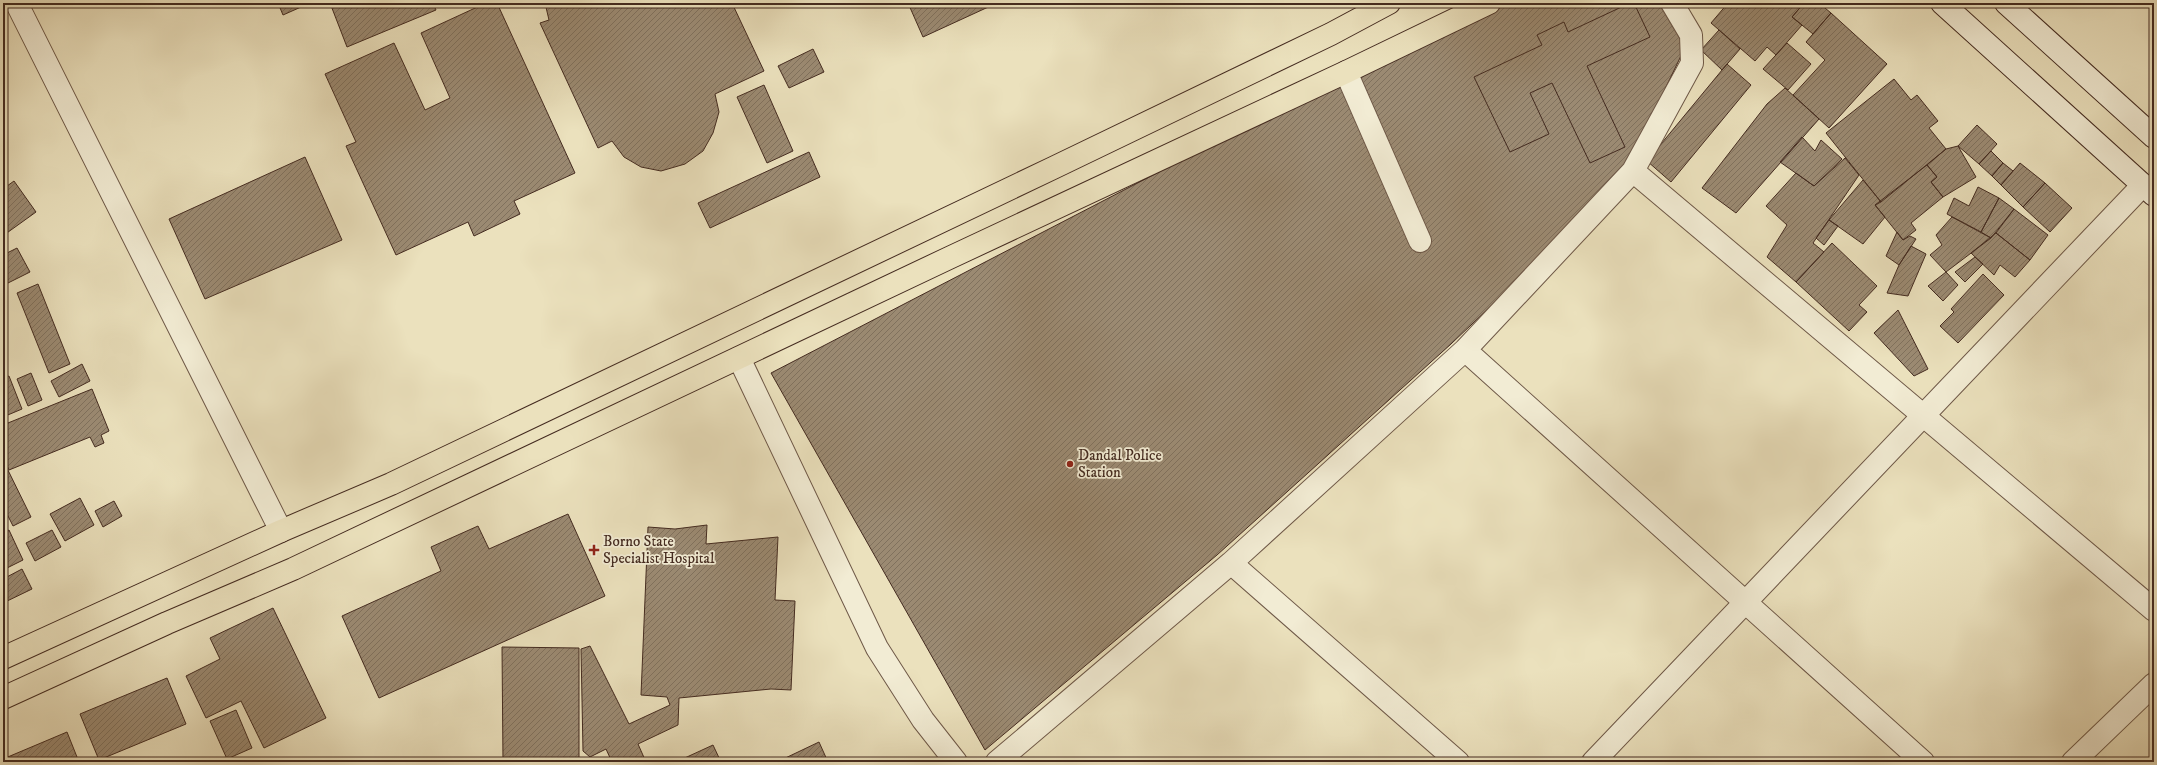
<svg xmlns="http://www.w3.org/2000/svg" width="2157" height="765" viewBox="0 0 2157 765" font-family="'IM FELL DW Pica',serif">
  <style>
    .building { fill: url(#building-hatch); stroke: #442b20 }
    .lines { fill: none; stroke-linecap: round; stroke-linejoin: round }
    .minor-casing { stroke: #6e5847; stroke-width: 24 }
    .secondary-casing { stroke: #442b20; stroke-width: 24 }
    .primary-casing { stroke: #442b20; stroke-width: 24 }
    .minor { stroke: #f2ecd4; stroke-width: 22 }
    .secondary { stroke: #f2ecd4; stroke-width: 22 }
    .primary { stroke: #ebe1bd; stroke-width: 22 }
    .poi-dot { fill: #8f2418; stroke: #f2ecd4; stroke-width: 1.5 }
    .labels { text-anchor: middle; stroke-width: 3.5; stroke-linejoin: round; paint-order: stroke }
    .poi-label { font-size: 15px; fill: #442b20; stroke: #f2ecd4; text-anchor: start }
  </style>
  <defs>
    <pattern id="building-hatch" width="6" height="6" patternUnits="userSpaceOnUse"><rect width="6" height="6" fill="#9b8a72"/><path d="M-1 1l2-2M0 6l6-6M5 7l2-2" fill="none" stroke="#80715d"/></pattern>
  </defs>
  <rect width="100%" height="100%" fill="#ebe1bd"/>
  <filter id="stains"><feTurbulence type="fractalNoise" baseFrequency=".005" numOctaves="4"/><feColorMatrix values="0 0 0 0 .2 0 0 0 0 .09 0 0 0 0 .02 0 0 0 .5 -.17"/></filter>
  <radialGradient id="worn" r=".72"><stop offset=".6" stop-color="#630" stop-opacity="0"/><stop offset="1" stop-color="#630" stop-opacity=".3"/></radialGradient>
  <!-- building -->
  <path class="building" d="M278,3H310L283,15Z
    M330,3H433L436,10L347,47Z
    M486,3H497L575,173L514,201L520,214L474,236L468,222L396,255L346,146L356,142L325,74L394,43L425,110L450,98L421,33Z
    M545,3H732L764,71L715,94L719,112L713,133L703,151L685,164L661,171L641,167L624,157L612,141L598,148L540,23L549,20Z
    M908,3H997L923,37Z
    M1485,3H1672L1691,35L1666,87L1633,171L1451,344L1217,555L985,750L771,373Z
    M1630,3H1634L1650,37L1587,66L1625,147L1590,163L1552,83L1530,93L1549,134L1510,152L1474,77L1542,45L1537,35L1564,22L1568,32Z
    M1728,3H1804L1792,17L1802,25L1776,55L1767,47L1755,61L1711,23Z
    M1804,3H1819L1831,13L1813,34L1792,17Z
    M1831,13L1887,64L1829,128L1793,95L1825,60L1806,42Z
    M1719,30L1740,49L1722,70L1701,50Z
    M1787,43L1811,64L1788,90L1763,69Z
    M813,49L824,72L789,88L778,66Z
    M1727,64L1751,85L1671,182L1647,161Z
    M1894,79L1911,100L1917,95L1938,121L1929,128L1946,149L1881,202L1826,133Z
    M764,85L793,151L767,163L737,97Z
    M1785,88L1819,119L1736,213L1702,188L1767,104Z
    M1977,125L1997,144L1979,164L1958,146Z
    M1802,137L1815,151L1821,140L1842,159L1814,186L1780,162Z
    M1958,146L1976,177L1943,197L1931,182L1937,177L1927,165L1946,149Z
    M1991,151L2003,163L1992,176L1979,164Z
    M809,152L820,177L710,228L698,203Z
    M305,157L342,240L205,299L169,219Z
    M1845,158L1859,175L1813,243L1824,252L1796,282L1767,257L1787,225L1766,206L1796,173L1814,186Z
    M2003,163L2013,171L2001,185L1992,176Z
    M2020,163L2045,183L2023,207L2001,185Z
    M1927,165L1937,177L1931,182L1943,197L1911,223L1916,230L1903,240L1875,205Z
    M1863,180L1881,202L1875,205L1885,217L1863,244L1829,220Z
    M14,181L36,212L4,235L3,189Z
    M2045,183L2072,208L2050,232L2023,207Z
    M1978,187L1999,198L1981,232L1947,214L1954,198L1969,206Z
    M1999,198L2014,209L1991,238L1981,232Z
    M2014,209L2048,235L2030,260L1996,233Z
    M1952,217L1991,238L1946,272L1930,255L1942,245L1936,235Z
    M1829,220L1838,226L1824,245L1816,238Z
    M1897,232L1903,240L1910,236L1916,239L1899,265L1886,256Z
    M1996,233L2030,260L2015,277L2000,265L1994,275L1971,253Z
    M1832,243L1877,286L1859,305L1867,312L1849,331L1796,282Z
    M1911,246L1926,254L1908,296L1887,293L1899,265Z
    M17,248L30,272L6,284L3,278V255Z
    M1975,257L1983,264L1965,282L1955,272Z
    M1946,272L1958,285L1943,301L1928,286Z
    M1983,274L2004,295L1958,343L1940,326L1954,312L1951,309Z
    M38,284L70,364L49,373L17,293Z
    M1898,310L1928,369L1914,376L1874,333Z
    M82,364L90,381L59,397L51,381Z
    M31,373L42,400L28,406L17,379Z
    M9,376L22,409L3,417V378Z
    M92,389L109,431L101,435L104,443L95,447L90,437L9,470L3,456V425Z
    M3,460L31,517L13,526L3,506Z
    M80,498L94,525L65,541L50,514Z
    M114,501L122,516L103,527L95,511Z
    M568,514L605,596L379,698L342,616L441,571L431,547L478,526L489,549Z
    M707,525L706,544L778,537L775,600L795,601L791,690L771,689L679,698L678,725L638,744L646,762H612L606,749L590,757L583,751L581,649L590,646L629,724L670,705L667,697L641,695L648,527L675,529Z
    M9,530L23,560L3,570V533Z
    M52,530L61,547L35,561L26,543Z
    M22,569L32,589L3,603V579Z
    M273,608L326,718L264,748L241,701L206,718L186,676L220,659L210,638Z
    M502,647L579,648V762H503Z
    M167,678L186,724L99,760L80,714Z
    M236,710L252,748L227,759L210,721Z
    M67,732L79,762H3V759Z
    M819,742L828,762H777Z
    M713,745L721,762H676Z"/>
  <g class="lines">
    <!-- minor casing -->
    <g class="minor-casing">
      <path id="minor" d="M18,6L281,531
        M1346,72L1420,241
        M1633,171L2154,610
        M1465,350L1923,762
        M739,358L877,648L923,720L956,762
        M1231,563L1458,762
        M997,762L1231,563L1465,350L1633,171L1692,63L1691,35L1672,3
        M1593,762L2143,185
        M2073,762L2154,684"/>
    </g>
    <!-- secondary casing -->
    <g class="secondary-casing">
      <path id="secondary" d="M1942,3L2154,195
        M2006,3L2154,137"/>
    </g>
    <!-- primary casing -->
    <g class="primary-casing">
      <path id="primary" d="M3,658L281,531L391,484L1053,168L1331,34L1389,3
        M3,698L167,623L293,569L949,258L1346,72L1489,3"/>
    </g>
    <!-- minor -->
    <use href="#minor" class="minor"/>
    <!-- secondary -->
    <use href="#secondary" class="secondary"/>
    <!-- primary -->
    <use href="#primary" class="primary"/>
  </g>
  <!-- markers -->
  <g class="poi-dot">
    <circle cx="1070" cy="464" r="4"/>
    <path d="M592 544h4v4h4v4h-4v4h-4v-4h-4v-4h4z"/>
  </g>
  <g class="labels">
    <!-- poi labels -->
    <g class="poi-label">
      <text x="1078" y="460">Dandal Police<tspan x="1078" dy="17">Station</tspan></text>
      <text x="603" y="546">Borno State<tspan x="603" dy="17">Specialist Hospital</tspan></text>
    </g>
  </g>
  <!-- margin -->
  <rect width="2157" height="765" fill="none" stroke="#ebe1bd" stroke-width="16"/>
  <rect x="4" y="4" width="2149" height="757" fill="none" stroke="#442b20" stroke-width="2"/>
  <rect x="8" y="8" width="2141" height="749" fill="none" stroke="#442b20"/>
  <rect width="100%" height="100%" filter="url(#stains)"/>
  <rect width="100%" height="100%" fill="url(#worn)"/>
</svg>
